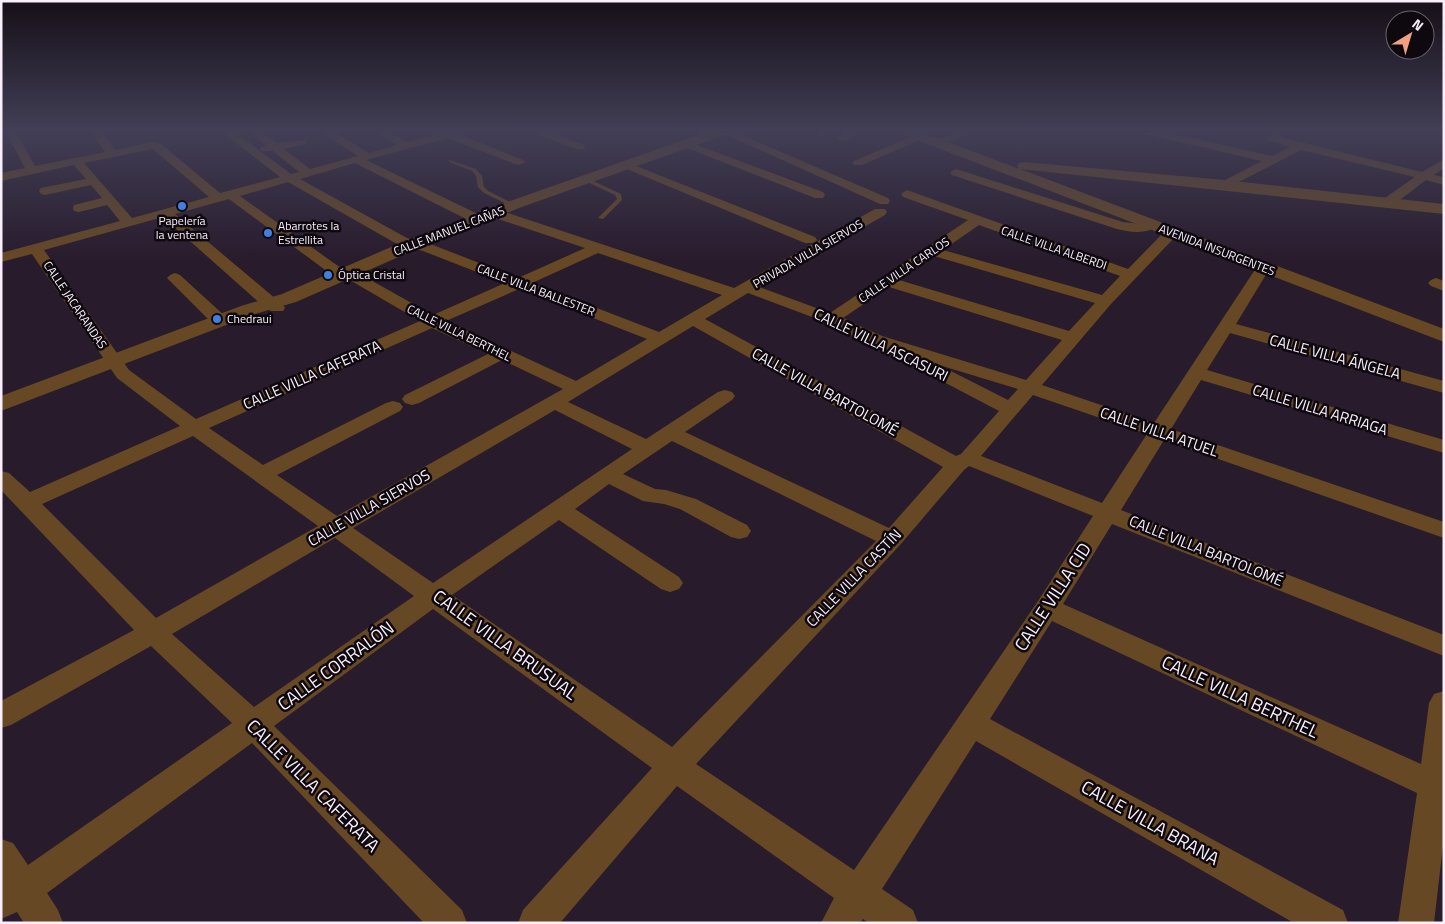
<svg xmlns="http://www.w3.org/2000/svg" width="1445" height="924" viewBox="0 0 1445 924" font-family="'Titillium Web',sans-serif">
  <style>
    .lines { fill: none; stroke-linecap: round; stroke-linejoin: round }
    .service { fill: #674824; fill-rule: evenodd }
    .minor { fill: #674824; fill-rule: evenodd }
    .tertiary { fill: #674824; fill-rule: evenodd }
    .shop-dot { fill: #3f7fe0; stroke: #0e080f; stroke-width: 2 }
    .labels { text-anchor: middle; stroke-width: 5; stroke-linejoin: round; paint-order: stroke }
    .far-poi-label { font-size: 12px; fill: #f8effb; stroke: #0e080f; text-anchor: start }
    .far-street-label { font-size: 12px; fill: #f8effb; stroke: #0e080f }
    .street-label { font-size: 15px; fill: #f8effb; stroke: #0e080f }
    .near-street-label { font-size: 18px; fill: #f8effb; stroke: #0e080f }
  </style>
  <rect width="100%" height="100%" fill="#281b2c"/>
  <g class="lines">
    <!-- service -->
    <path class="service" d="M449,160L476,169L482,176L484,187L488,191L516,205L511,206L484,193L478,187L476,176L472,171L449,162Z
      M583,178H587L621,194L622,200L603,219L598,218L617,199L615,195L583,180Z"/>
    <!-- minor -->
    <path class="minor" d="M5,130H15L35,166L105,152L90,130H101L115,150L152,142L161,144L220,193L280,177L220,130H232L291,174L299,172L273,151H261L260,149L261,147L266,146L248,130H260L277,143L306,140L307,142L306,144L284,149L310,169L358,156L318,130H331L369,153L397,145L373,130H386L407,142L450,130H468L459,134L523,160L525,162L519,165L515,164L448,138L366,160L482,216L484,219L482,222H472L355,163L300,179L407,238L433,245L518,278L585,248L489,216L487,213L489,210H499L734,288L875,209H885L887,212L885,215L759,287L830,313L968,220L903,197L901,194L907,190L1128,269L1166,230H1176L1178,233L1176,236L1111,304L1042,385L1154,423L1258,265H1268L1270,268L1236,324L1444,381V393L1230,333L1207,370L1444,440V453L1201,380L1171,429L1444,522V538L1164,440L1121,510L1444,635V656L1112,524L1063,604L1421,764L1429,703L1434,694L1444,691V837L1434,923H1398L1417,793L1052,621L990,719L1343,910L1348,923H1294L976,741L882,889L913,910L918,923H869L863,919L860,923H821L834,898L677,786L560,923H518L523,910L652,768L433,609L274,726L462,910L467,923H424L252,743L47,893L58,910L63,923H24L17,912L1,919V839L13,843L28,865L232,723L151,646L11,725L1,728V701L134,630L1,490V471L9,473L30,492L180,426L117,378L32,254L1,262V253L120,221L107,205L79,212L74,211L73,208L74,205L102,198L91,185L45,195L41,194L39,191L41,188L86,179L74,165L1,181V173L25,168ZM153,149L209,197L132,218L84,163ZM288,182L397,244L423,251L505,283L433,315L358,273L338,266L240,196ZM229,199L328,272L348,279L420,321L196,419L129,370L44,250L163,217L263,306L271,311H283L285,308L283,305L175,214ZM979,225L1120,276L1102,295L943,250ZM598,253L722,295L659,332L532,283ZM934,256L1095,303L1069,331L899,280ZM889,287L1062,340L1026,380L882,336L843,318ZM519,289L647,339L576,381L446,321ZM748,293L812,317L878,348L923,360L919,361L916,365L919,369L999,411L961,454L956,456L705,319ZM693,326L943,467L889,528L685,432L732,400L735,396L732,392L725,390L718,392L646,439L568,402ZM432,328L488,354L405,395L402,399L405,403L412,405L419,403L502,360L563,389L337,516L277,475L400,411L403,407L400,403L393,401L386,403L263,465L209,428ZM939,365L1018,389L1008,400ZM1033,395L1147,434L1102,503L981,456ZM555,410L632,449L433,583L353,528ZM193,436L318,526L156,618L42,504ZM672,441L876,541L672,747L452,595L559,520L661,589L670,592L679,589L683,583L679,577L575,509L609,484L643,501L664,504L680,509L731,537L739,539L747,537L751,531L747,525L696,499L666,490L655,489L623,474ZM969,466L1093,516L1038,601L854,870L696,764L900,545L964,470ZM335,538L414,596L254,707L172,634Z
      M527,130H543L584,145L585,147L584,149H576Z
      M730,130L888,198L890,201L888,204H880L718,131Z
      M811,130H825L827,133L822,136Z
      M851,130H866L846,140H838L837,138Z
      M965,130H982L936,146L931,143L932,141Z
      M1135,130H1155L1272,156L1290,147L1269,140L1268,138L1275,130H1286L1280,137L1422,172L1444,159V168L1434,175L1444,177V185L1426,180L1392,206H1382L1381,203L1382,200L1415,177L1301,150L1225,189L1219,185L1221,182L1262,161L1140,133Z
      M920,133L925,136L924,138L862,165H854L852,163L854,161Z
      M686,141L823,192L825,195L823,198H815L682,146L681,144Z
      M626,162L815,237L817,240L815,243H805L622,167L620,165L622,163Z
      M956,169L1123,222L1141,224L1150,221L1157,225C1148,235 1129,232 1117,229L952,175L950,173L952,171Z
      M175,273L180,275L226,317L228,321L226,325H214L167,278L170,275Z
      M1436,278L1444,281V291L1431,286L1428,283L1431,280Z"/>
    <!-- tertiary -->
    <path class="tertiary" d="M712,130H731L730,133L519,208L417,249L296,302L255,314L1,411V396L241,306L282,294L405,241L507,202Z
      M898,130H916L1019,169L1017,166L1019,163L1024,162L1225,180L1444,204V214L1020,169L1444,329V342L899,133Z"/>
  </g>
  <!-- sky -->
  <linearGradient id="sky" x2="0" y2="1"><stop stop-color="#160f18"/><stop offset="0.5" stop-color="#423f56"/><stop offset="1" stop-color="#423f56" stop-opacity="0"/></linearGradient>
  <rect width="1445" height="260" fill="url(#sky)"/>
  <!-- markers -->
  <g class="shop-dot">
    <circle cx="182" cy="206" r="5"/>
    <circle cx="268" cy="233" r="5"/>
    <circle cx="328" cy="275" r="5"/>
    <circle cx="217" cy="319" r="5"/>
  </g>
  <g class="labels">
    <!-- far-poi labels -->
    <g class="far-poi-label">
      <text x="182" y="225" text-anchor="middle">Papelería<tspan x="182" dy="14">la ventena</tspan></text>
      <text x="278" y="230">Abarrotes la<tspan x="278" dy="14">Estrellita</tspan></text>
      <text x="338" y="279">Óptica Cristal</text>
      <text x="227" y="323">Chedraui</text>
    </g>
    <!-- far-street labels -->
    <g class="far-street-label">
      <text transform="translate(449 231) rotate(-21)" y="4">CALLE MANUEL CAÑAS</text>
      <text transform="translate(1054 248) rotate(19)" y="4">CALLE VILLA ALBERDI</text>
      <text transform="translate(1217 250) rotate(21)" y="4">AVENIDA INSURGENTES</text>
      <text transform="translate(808 254) rotate(-30)" y="4">PRIVADA VILLA SIERVOS</text>
      <text transform="translate(904 270) rotate(-34)" y="4">CALLE VILLA CARLOS</text>
      <text transform="translate(536 290) rotate(21)" y="4">CALLE VILLA BALLESTER</text>
      <text transform="translate(75 305) rotate(56)" y="4">CALLE JACARANDAS</text>
      <text transform="translate(459 333) rotate(26)" y="4">CALLE VILLA BERTHEL</text>
    </g>
    <!-- street labels -->
    <g class="street-label">
      <text transform="translate(881 345) rotate(26)" y="5">CALLE VILLA ASCASURI</text>
      <text transform="translate(1335 357) rotate(15)" y="5">CALLE VILLA ÁNGELA</text>
      <text transform="translate(312 375) rotate(-24)" y="5">CALLE VILLA CAFERATA</text>
      <text transform="translate(825 392) rotate(29)" y="5">CALLE VILLA BARTOLOMÉ</text>
      <text transform="translate(1320 410) rotate(17)" y="5">CALLE VILLA ARRIAGA</text>
      <text transform="translate(1159 432) rotate(19)" y="5">CALLE VILLA ATUEL</text>
      <text transform="translate(369 508) rotate(-30)" y="5">CALLE VILLA SIERVOS</text>
      <text transform="translate(1206 551) rotate(22)" y="5">CALLE VILLA BARTOLOMÉ</text>
      <text transform="translate(854 578) rotate(-46)" y="5">CALLE VILLA CASTÍN</text>
    </g>
    <!-- near-street labels -->
    <g class="near-street-label">
      <text transform="translate(1053 597) rotate(-57)" y="6">CALLE VILLA CID</text>
      <text transform="translate(505 645) rotate(36)" y="6">CALLE VILLA BRUSUAL</text>
      <text transform="translate(336 666) rotate(-36)" y="6">CALLE CORRALÓN</text>
      <text transform="translate(1240 697) rotate(25)" y="6">CALLE VILLA BERTHEL</text>
      <text transform="translate(313 786) rotate(45)" y="6">CALLE VILLA CAFERATA</text>
      <text transform="translate(1150 823) rotate(29)" y="6">CALLE VILLA BRANA</text>
    </g>
  </g>
  <!-- border -->
  <rect width="1445" height="924" fill="none" stroke="#f8effb" stroke-width="5"/>
  <!-- north arrow -->
  <g transform="translate(1410 35) rotate(38)"><circle r="24" fill="#0e080f" stroke="#6c646d"/>
  <path d="M0-4L9 19L0 12L-9 19Z" fill="#f2a081"/>
  <text y="-8" font-size="14" font-weight="bold" text-anchor="middle" fill="#f8effb">N</text>
  </g>
</svg>
